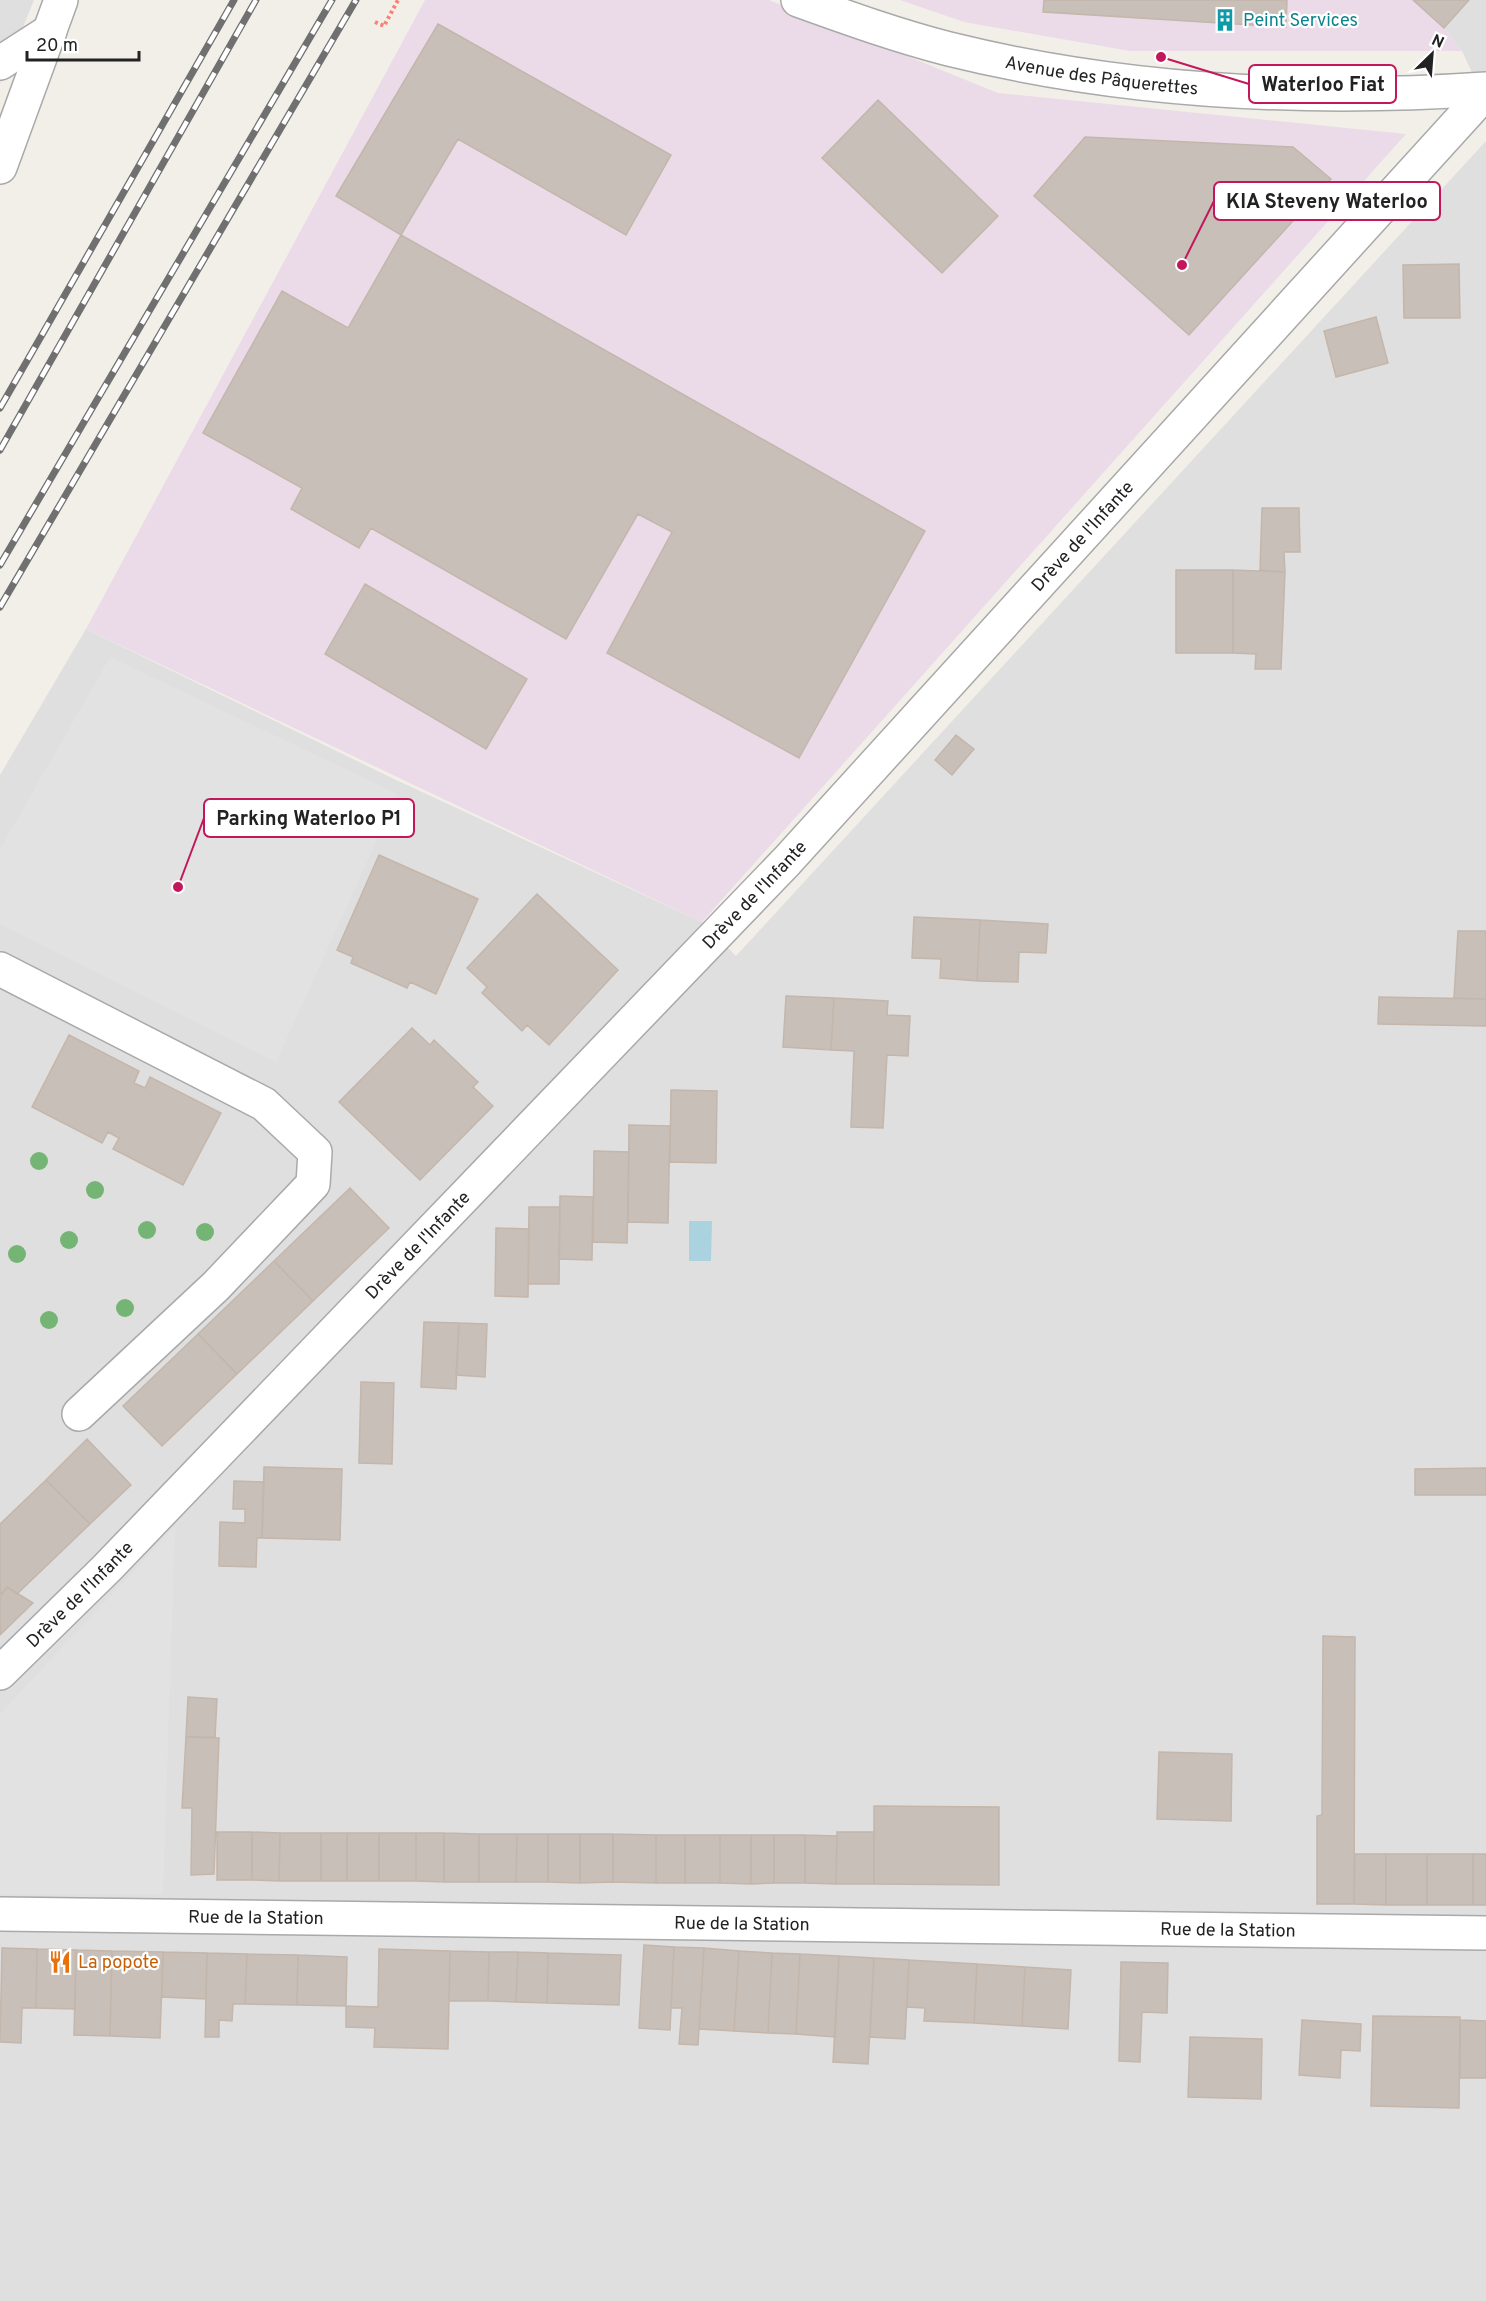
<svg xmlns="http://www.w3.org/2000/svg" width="1486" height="2301" viewBox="0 0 1486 2301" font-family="Overpass,sans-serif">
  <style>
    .residential { fill: #e0dfdf }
    .industrial { fill: #ebdbe8 }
    .parking { fill: #e2e2e2 }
    .water { fill: #aad3df }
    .building { fill: #c7bfb8; stroke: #c4b6ab; stroke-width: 1.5 }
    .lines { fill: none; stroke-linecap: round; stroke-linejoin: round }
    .minor-casing { stroke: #a9a9a9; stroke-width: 36 }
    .path { stroke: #fa8072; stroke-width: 4; stroke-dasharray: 3 3; stroke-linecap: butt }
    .minor { stroke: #fff; stroke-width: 33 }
    .rail-casing { stroke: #707070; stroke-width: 7 }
    .rail { stroke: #fff; stroke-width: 4.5; stroke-dasharray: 14; stroke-linecap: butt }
    .tree { fill: #74b475 }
    .labels { text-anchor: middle; stroke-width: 4.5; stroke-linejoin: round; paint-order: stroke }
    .culture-label { font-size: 18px; fill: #0d838f; stroke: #fff; text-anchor: start }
    .street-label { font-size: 18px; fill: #222; stroke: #fff }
    .food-label { font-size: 18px; fill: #c56008; stroke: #fff; text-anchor: start }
    .leader { fill: none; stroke: #c2185b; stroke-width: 2 }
    .callout-dot { fill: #c2185b; stroke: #fff; stroke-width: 2 }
    .callout { fill: #fff; stroke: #c2185b; stroke-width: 2 }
    .callout-label { font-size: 20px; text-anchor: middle; font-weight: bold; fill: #222 }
  </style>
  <rect width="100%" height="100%" fill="#f2efe9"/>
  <!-- residential -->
  <path class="residential" d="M0,0H34L0,84Z
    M1413,0H1486V103L1462,51L1444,28Z
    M1486,141V2301H0V775L86,629L394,779L702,922L736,956Z"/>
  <!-- industrial -->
  <path class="industrial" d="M425,0H769L998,93L1406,134L702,922L86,629Z
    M900,0H1413L1444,28L1462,51H1130L964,22Z"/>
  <!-- parking -->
  <path class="parking" d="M110,657L398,794L276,1062L0,924V849Z
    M175,1527L163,1894H0V1714Z"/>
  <!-- water -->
  <path class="water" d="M689,1221H712L711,1261H689Z"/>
  <!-- building -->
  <path class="building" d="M1044,0H1287L1286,27L1043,12Z
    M1413,0H1469L1444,28Z
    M438,24L671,155L626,235L458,139L401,235L336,196Z
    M878,100L998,216L942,273L822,158Z
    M1085,137L1293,147L1331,179L1189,335L1034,196Z
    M401,235L925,531L799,758L607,653L672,532L638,514L566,639L371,528L359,548L291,509L302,488L203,433L282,291L348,328Z
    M1459,264L1460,318H1404L1403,265Z
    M1376,317L1388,363L1336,377L1324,331Z
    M1262,508H1299L1300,552H1284L1285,572L1260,570Z
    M1176,570H1233V653H1176Z
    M1233,570L1285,572L1281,669H1255L1256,654L1233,653Z
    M365,584L527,679L486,749L325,654Z
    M956,735L974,749L952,775L935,760Z
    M379,855L478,899L436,994L410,982L407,988L351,963L353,957L337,950Z
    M537,894L618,970L549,1045L527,1025L522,1031L482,993L487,987L467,968Z
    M914,917L980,920L977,981L940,978L941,959L912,958Z
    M980,920L1048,924L1046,953L1019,952L1018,982L977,981Z
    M1458,931H1486V999L1454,998Z
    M786,996L834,998L831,1050L783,1047Z
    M1379,997L1486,999V1026L1378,1024Z
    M834,998L888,1001L887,1015L910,1016L908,1056L887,1055L883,1128L851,1127L854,1051L831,1050Z
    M412,1028L430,1045L434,1040L478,1082L473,1087L493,1106L420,1180L339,1102Z
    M69,1035L139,1071L134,1083L145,1088L150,1077L221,1113L183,1185L113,1149L119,1138L108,1132L102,1143L32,1107Z
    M671,1090L717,1091L716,1163L670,1162Z
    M629,1125L670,1126L668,1223L628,1222Z
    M594,1151L629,1152L627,1243L593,1242Z
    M350,1188L389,1228L313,1301L274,1261Z
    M560,1196L593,1197L592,1260L559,1259Z
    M529,1207H560L559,1284H528Z
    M496,1228L529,1229L528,1297L495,1296Z
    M274,1261L313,1301L237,1374L198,1334Z
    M424,1322L459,1323L456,1389L421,1387Z
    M459,1323L487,1324L485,1377L456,1375Z
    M198,1334L237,1374L162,1446L123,1406Z
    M361,1382L394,1383L392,1464L359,1463Z
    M87,1439L131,1485L90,1524L46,1480Z
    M264,1467L342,1469L340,1540L262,1538Z
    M1486,1468V1495H1415V1469Z
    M46,1480L90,1524L17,1594L7,1587L2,1594L0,1592V1524Z
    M234,1481L264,1482L262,1538H257L256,1567L219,1566L220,1522L245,1523V1509H233Z
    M7,1587L33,1603L0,1635V1592L2,1594Z
    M1323,1636L1355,1637L1354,1904H1317V1816L1322,1815Z
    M188,1697L217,1699L215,1737H186Z
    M186,1737L219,1738L214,1874L191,1875L192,1808H182Z
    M1159,1752L1232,1754L1231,1821L1157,1819Z
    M874,1806L999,1807V1885L874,1884Z
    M217,1832H252V1880H217Z
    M252,1832L280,1833L279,1881L252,1880Z
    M837,1832H874V1884H836Z
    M280,1833H321V1881H279Z
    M321,1833H347V1881H321Z
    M347,1833H379V1881H347Z
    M379,1833H416V1881H379Z
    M416,1833H444V1882L416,1881Z
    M444,1833L479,1834V1882H444Z
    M479,1834H517L516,1882H479Z
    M517,1834H548V1882H516Z
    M548,1834H580V1883L548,1882Z
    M580,1834H613V1882L580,1883Z
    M613,1834L656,1835V1883L613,1882Z
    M656,1835H685V1883H656Z
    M685,1835H720V1883H685Z
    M720,1835H751V1884L720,1883Z
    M751,1835H774V1883L751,1884Z
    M774,1835H805V1883H774Z
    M805,1835L837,1836L836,1884L805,1883Z
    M1355,1854H1386V1905L1354,1904Z
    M1386,1854H1427V1905H1386Z
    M1427,1854H1473V1905H1427Z
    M1473,1854H1486V1905H1473Z
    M644,1945L674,1947L670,2030L639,2028Z
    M674,1947L704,1948L698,2045L679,2044L682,2008H671Z
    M2,1948L37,1949L36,2008H22L21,2043L0,2042Z
    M704,1948L739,1951L734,2031L699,2029Z
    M37,1949L76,1950L75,2009L36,2008Z
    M379,1949L450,1951L448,2049L374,2047L375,2028L346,2027V2006L378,2007Z
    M76,1950L112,1951L110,2036L74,2035Z
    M112,1951L163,1952L160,2038L110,2036Z
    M450,1951L489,1952L488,2001H449Z
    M739,1951L772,1953L768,2033L734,2031Z
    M163,1952L207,1953L206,1999L162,1997Z
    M489,1952H518L516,2002L488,2001Z
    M518,1952L548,1953L547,2003L516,2002Z
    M207,1953L247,1954L245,2004H233L232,2021L219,2020V2037H205Z
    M548,1953L621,1955L619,2005L547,2003Z
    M772,1953L800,1954L796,2034L768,2033Z
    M247,1954L298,1955L297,2005L245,2004Z
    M800,1954L839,1956L835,2037L796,2034Z
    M298,1955L347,1957L346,2006L297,2005Z
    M839,1956L874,1958L868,2064L833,2062Z
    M874,1958L909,1960L905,2039L870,2037Z
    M909,1960L977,1964L974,2023L924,2021L925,2008L907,2007Z
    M1121,1962L1168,1963L1167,2013L1142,2012L1140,2062L1119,2061Z
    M977,1964L1025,1967L1022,2026L974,2023Z
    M1025,1967L1071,1970L1068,2029L1022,2026Z
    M1373,2016L1460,2017L1459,2108L1371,2106Z
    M1302,2020L1361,2024L1360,2051L1341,2050L1340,2078L1299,2075Z
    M1460,2020L1486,2021V2078H1460Z
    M1190,2037L1262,2039L1261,2099L1188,2097Z"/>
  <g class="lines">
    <!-- minor casing -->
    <g class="minor-casing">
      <g id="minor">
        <path id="s1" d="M798,0C848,18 898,36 949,49C1123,92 1308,101 1486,89"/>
        <path d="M0,63L50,31"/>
        <path d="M0,167L61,0"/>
        <path d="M0,969L264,1104L315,1152L313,1184L216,1286L79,1414"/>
        <path id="s2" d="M0,1673L107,1568L787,861L1486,92"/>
        <path id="s3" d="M0,1914L1486,1933"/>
      </g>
    </g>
    <!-- path -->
    <path class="path" d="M375,22L384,26L398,0"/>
    <!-- minor -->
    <use href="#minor" class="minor"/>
    <!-- rail casing -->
    <g class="rail-casing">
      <path id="rail" d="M0,408L234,0
        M0,450L256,0
        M0,565L332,0
        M0,607L356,0"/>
    </g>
    <!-- rail -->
    <use href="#rail" class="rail"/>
  </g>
  <!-- trees -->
  <g class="tree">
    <circle cx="39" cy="1161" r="9"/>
    <circle cx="95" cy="1190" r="9"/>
    <circle cx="147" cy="1230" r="9"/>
    <circle cx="205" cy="1232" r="9"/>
    <circle cx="69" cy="1240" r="9"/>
    <circle cx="17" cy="1254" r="9"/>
    <circle cx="125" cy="1308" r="9"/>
    <circle cx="49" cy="1320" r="9"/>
  </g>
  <!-- icons -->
  <defs>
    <g id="building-bare" transform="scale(1.8)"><path d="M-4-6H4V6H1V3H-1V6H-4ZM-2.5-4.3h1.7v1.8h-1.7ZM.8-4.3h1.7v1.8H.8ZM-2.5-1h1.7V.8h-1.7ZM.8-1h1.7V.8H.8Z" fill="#0f9aa8" stroke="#fff" stroke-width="2.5" paint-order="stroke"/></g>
    <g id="restaurant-bare" transform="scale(1.8)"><path d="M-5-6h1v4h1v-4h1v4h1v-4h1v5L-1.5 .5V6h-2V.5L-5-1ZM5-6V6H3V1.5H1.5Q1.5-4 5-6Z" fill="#e8710a" stroke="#fff" stroke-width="2.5" paint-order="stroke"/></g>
  </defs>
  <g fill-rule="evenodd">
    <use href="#building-bare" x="1225" y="20"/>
    <use href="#restaurant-bare" x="60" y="1962"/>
  </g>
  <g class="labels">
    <!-- culture labels -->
    <g class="culture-label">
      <text x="1243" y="26">Peint Services</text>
    </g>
    <!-- street labels -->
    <g class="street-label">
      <text dy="6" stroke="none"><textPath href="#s1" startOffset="314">Avenue des Pâquerettes</textPath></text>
      <text dy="6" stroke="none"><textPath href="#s2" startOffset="1570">Drève de l'Infante</textPath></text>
      <text dy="6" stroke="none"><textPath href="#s2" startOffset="1084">Drève de l'Infante</textPath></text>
      <text dy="6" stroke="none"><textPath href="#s2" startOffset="598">Drève de l'Infante</textPath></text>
      <text dy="6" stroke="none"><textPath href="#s2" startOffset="112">Drève de l'Infante</textPath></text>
      <text dy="6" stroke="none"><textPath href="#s3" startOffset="256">Rue de la Station</textPath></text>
      <text dy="6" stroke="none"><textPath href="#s3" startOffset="742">Rue de la Station</textPath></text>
      <text dy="6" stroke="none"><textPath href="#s3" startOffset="1228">Rue de la Station</textPath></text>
    </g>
    <!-- food labels -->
    <g class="food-label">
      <text x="78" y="1968">La popote</text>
    </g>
  </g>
  <!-- callouts -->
  <path class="leader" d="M1161 57L1249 84M1182 265L1214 201M178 887L204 818"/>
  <g class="callout-dot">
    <circle cx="1161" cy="57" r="6"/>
    <circle cx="1182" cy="265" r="6"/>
    <circle cx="178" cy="887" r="6"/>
  </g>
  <g class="callout">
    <rect x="1249" y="65" width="147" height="38" rx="6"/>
    <rect x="1214" y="182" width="226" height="38" rx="6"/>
    <rect x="204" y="799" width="210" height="38" rx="6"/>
  </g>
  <g class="callout-label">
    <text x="1323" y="91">Waterloo Fiat</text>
    <text x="1327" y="208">KIA Steveny Waterloo</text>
    <text x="309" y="825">Parking Waterloo P1</text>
  </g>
  <!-- north arrow -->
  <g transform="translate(1432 54) rotate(25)" stroke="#ffffff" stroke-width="4.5" paint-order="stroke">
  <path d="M0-4.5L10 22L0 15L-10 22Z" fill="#222222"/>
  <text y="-9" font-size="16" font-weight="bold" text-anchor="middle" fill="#222222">N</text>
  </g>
  <!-- scale -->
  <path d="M27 51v9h112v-9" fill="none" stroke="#222222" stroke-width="3"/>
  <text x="36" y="51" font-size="18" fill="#222222" stroke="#ffffff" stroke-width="4.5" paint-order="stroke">20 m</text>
</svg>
